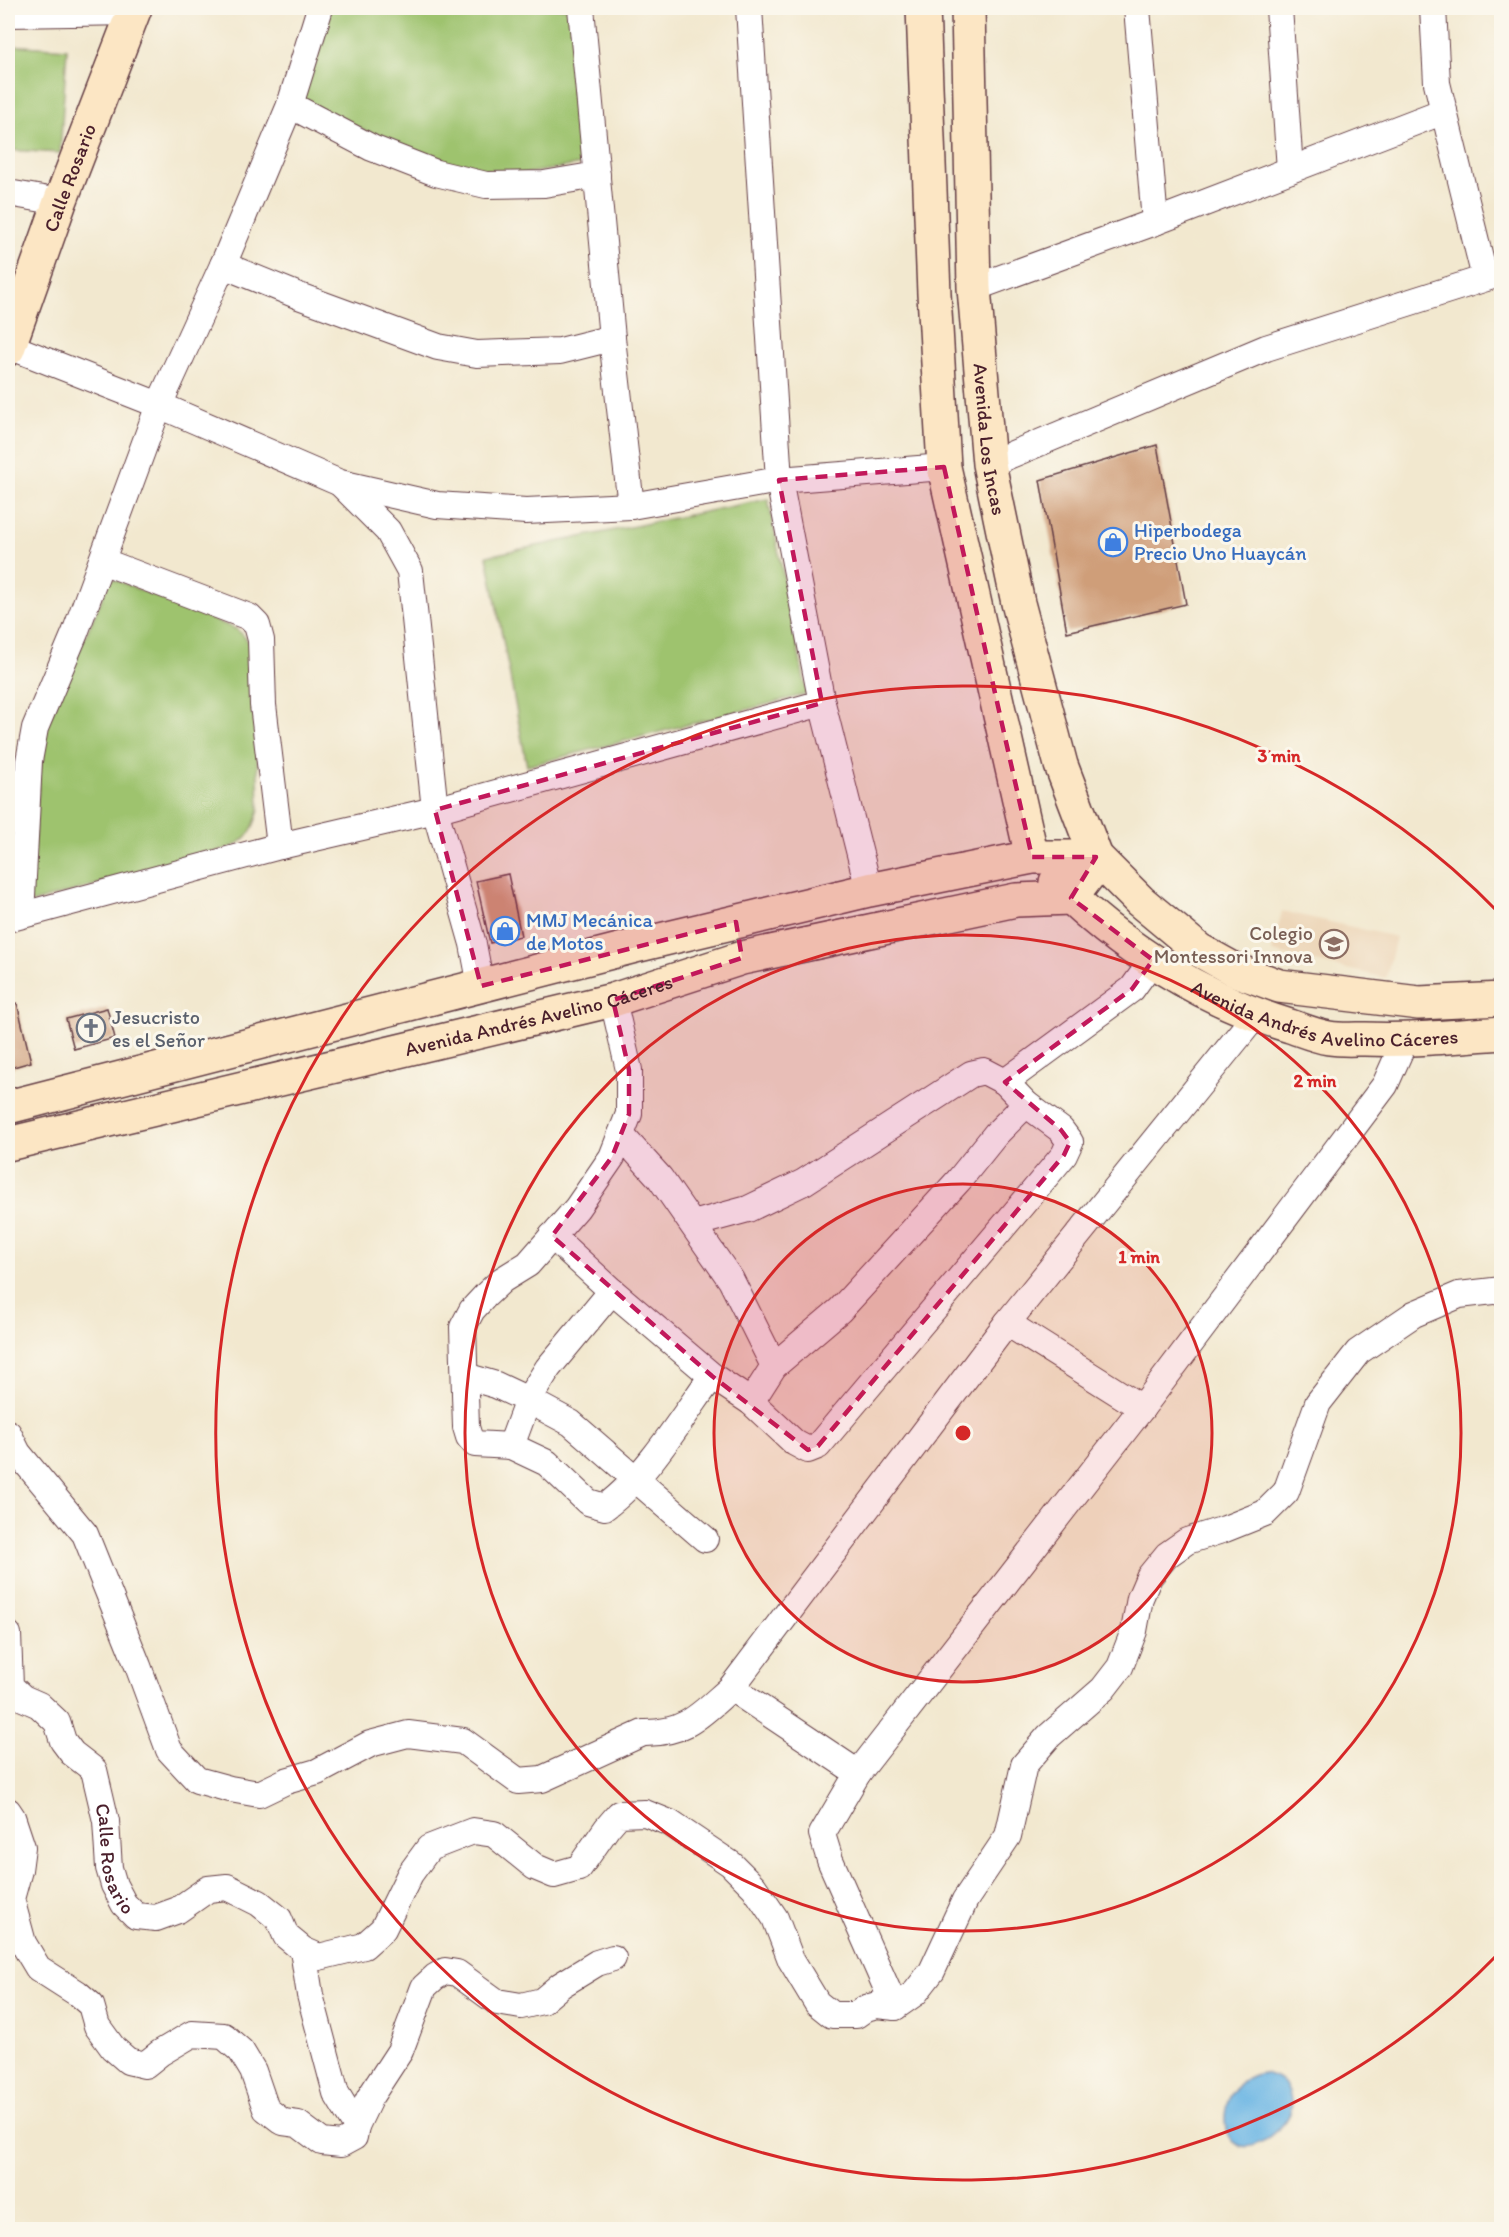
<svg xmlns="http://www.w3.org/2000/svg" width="1509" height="2237" viewBox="0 0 1509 2237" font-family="Itim,sans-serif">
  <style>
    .built { fill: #edd7ba }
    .green { fill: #9ec36e; stroke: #74714c; stroke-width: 1.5 }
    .water { fill: #6cb6e4; stroke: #5b6a88; stroke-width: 1.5 }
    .building { fill: #cf9e79 }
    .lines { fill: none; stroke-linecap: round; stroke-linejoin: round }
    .street-casing { stroke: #633d44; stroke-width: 28 }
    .secondary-casing { stroke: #633d44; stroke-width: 36 }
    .street { stroke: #fff; stroke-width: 26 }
    .secondary { stroke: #fce6c4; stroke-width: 33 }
    .marked { fill: #c2185b; fill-opacity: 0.2; stroke: #c2185b; stroke-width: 4.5; stroke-dasharray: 12 8; stroke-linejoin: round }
    .ring { fill: none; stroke: #d62828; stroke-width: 3 }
    .labels { text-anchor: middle; stroke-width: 6; stroke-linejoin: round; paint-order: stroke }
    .street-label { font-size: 20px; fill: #4a1f2b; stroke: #fbf7ec }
    .shop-label { font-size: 20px; fill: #366cbe; stroke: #fbf7ec; text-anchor: start }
    .education-label { font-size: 20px; fill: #785e54; stroke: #fbf7ec; text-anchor: end }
    .worship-label { font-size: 20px; fill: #5b616d; stroke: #fbf7ec; text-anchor: start }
    .centre { fill: #d62828; stroke: #fbf7ec; stroke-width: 3 }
    .ring-label { font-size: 18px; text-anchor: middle; font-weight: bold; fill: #d62828; stroke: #fbf7ec; stroke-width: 6; stroke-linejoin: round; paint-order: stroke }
  </style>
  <rect width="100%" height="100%" fill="#fbf7ec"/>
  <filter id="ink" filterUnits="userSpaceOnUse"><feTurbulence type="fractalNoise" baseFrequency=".0167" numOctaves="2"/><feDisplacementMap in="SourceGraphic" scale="12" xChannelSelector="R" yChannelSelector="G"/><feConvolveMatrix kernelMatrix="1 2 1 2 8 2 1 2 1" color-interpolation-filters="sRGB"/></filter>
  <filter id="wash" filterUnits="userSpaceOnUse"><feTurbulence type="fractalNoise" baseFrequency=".008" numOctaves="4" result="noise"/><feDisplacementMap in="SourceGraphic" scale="24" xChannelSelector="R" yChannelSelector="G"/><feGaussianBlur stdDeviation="1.35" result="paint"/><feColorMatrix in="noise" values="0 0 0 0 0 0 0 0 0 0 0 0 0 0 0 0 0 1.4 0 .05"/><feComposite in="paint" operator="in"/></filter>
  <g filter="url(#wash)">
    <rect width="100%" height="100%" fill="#f2e8cf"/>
    <!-- built -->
    <path class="built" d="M1282,911L1396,937L1386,978L1272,952Z"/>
    <!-- green -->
    <path class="green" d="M575,8L588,163L518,175L478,174L428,160L297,100L328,9Z
      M8,45L67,49L60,153L8,150Z
      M768,499L807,694L527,766L487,556Z
      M111,578L236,629C246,636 251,644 254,656L259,810C253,829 250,838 232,847L27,904L44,730Z"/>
    <!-- water -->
    <path class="water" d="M1264,2073C1281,2077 1287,2082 1291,2100C1294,2112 1285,2124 1276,2131C1215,2186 1206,2078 1264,2073Z"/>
    <g id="blocks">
      <!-- building -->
      <path class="building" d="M1157,445L1186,604L1067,632L1040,480Z
        M508,874L521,936L490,943L476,881Z
        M17,1003L31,1062L10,1068L8,1056V1006Z
        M107,1008L115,1038L74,1049L66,1019Z"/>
    </g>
  </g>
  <g filter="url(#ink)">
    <use href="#blocks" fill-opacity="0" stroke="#633d44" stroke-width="1.5"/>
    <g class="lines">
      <!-- street casing -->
      <g class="street-casing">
        <g id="street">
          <path d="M581,8L612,338L631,506"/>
          <path d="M749,8L779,480L822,703L869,890"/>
          <path d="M1137,8L1155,222"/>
          <path d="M1279,8L1290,170"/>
          <path d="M1433,8L1437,83L1485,278"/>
          <path d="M8,14L135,12"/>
          <path d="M290,105L372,148L436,173L486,185L544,184L597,175"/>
          <path d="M8,193L60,202"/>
          <path d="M223,265L299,296L438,347L477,354L560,351L612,338"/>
          <path d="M974,288L1155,222L1444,111"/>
          <path d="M9,346L159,405L340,483L437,505L526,511L631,506L779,480L944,467"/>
          <path d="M989,464L1266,348L1502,273"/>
          <path d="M340,483L388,531L410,571L435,810L473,944L481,986"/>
          <path d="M102,561L249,617L257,625L261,640L263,705L280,846"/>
          <path d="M21,915L29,761L35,728L75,633L159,405L223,265L290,105L320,8"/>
          <path d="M8,919L280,846L435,810L822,703"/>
          <path d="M613,1000L629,1070V1114L612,1157L577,1208L528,1264L502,1280L486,1295L472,1310L463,1327L466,1427L469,1437L475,1444L511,1446L547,1463L588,1502L605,1507C646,1477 682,1418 712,1376"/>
          <path d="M1005,1082L1132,989L1153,960"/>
          <path d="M621,1135L660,1178L731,1280L774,1366"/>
          <path d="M552,1236L612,1291L712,1376L751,1402L795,1443L808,1450L818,1446L1064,1155L1070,1142L1061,1130L1026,1104L1005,1082L984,1071L971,1074L804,1182L748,1209L693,1224"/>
          <path d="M1007,1323L1142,1408"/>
          <path d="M465,1376L496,1385L528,1400L571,1423L705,1539"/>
          <path d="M751,1402L774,1366L840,1310L959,1180L996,1134L1026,1104"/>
          <path d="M8,1433L18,1453L85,1534L138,1666L169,1750L197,1780L230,1789L259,1794L286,1781L317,1772L370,1744L408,1734L463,1741L518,1781L542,1779L643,1733C686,1734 701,1714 731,1688L1007,1323L1255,1016"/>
          <path d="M511,1446L528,1400L548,1368L612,1291"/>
          <path id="s1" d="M8,1634L10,1686L23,1698L39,1705L57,1722L63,1741L72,1753L94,1770L106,1821L109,1868L114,1885L124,1904L136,1916L156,1918L178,1910L208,1889L227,1887L259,1903L279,1919L286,1936L303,1950L319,1957L364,1946L383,1929L410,1874L429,1848L473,1831L494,1834L535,1867L554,1875L579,1868L607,1828L619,1814L645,1813L670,1823L731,1864L754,1887L775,1918L791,1960L817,2003L832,2015H856L866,2008L877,2005L895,2007L915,1993L932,1971L965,1900L1008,1836L1024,1765L1049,1736L1103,1689L1120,1667L1134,1631L1140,1598L1149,1577L1167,1555L1187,1541L1225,1529L1265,1513L1286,1492L1318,1403L1358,1352L1414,1314L1459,1295L1502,1290"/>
          <path d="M731,1688L858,1773"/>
          <path d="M8,1811L12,1817L22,1847L19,1870L11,1899L23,1943L38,1968L77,1993L91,2005L97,2026L113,2048L128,2061L145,2065L160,2053L192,2034L224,2036L241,2051L253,2071L266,2109L283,2122L298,2124L322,2142L341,2144L354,2137L356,2126L336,2093L310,1995L303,1950"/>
          <path d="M895,2007L830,1860L822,1834L858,1773L1142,1408L1385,1085L1405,1040"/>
          <path d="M356,2126L370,2097L400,2051L424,1987L435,1977L445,1971L457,1973L497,2002L521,2006L542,2001L561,1985L597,1963L613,1958"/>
        </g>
      </g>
      <!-- secondary casing -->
      <g class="secondary-casing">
        <g id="secondary">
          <path d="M923,8L934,294L944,467L1032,857"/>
          <path id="s2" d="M968,8L974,288L989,464L1018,603L1061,765L1096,857"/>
          <path id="s3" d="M8,349L60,202L135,8"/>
          <path id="s4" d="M1056,882C1117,946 1206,1001 1290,1026C1302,1030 1316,1036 1329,1038C1341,1040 1354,1039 1365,1039C1411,1041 1456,1036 1502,1033"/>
          <path d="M8,1107L635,946L869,890L1032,857H1096L1140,901L1199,950L1235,970L1279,986L1419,1003L1502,999"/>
          <path id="s5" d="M8,1144L613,1000L742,958L1016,900L1071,898L1090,873L1096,857"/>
        </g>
      </g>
      <!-- street -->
      <use href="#street" class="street"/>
      <!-- secondary -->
      <use href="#secondary" class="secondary"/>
    </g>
  </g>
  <!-- marked area -->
  <path class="marked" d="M944,467L1032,857H1096L1071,898L1153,960L1132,989L1005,1082L1061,1130L1070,1142L1064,1155L818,1446L808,1450L712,1376L552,1236L612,1157L629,1114V1070L613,1000L742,958L736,922L481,986L435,810L822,703L779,480Z"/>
  <!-- distance rings -->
  <circle cx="963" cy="1433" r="249" fill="#d62828" fill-opacity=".12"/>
  <g class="ring">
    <circle cx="963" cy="1433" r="249"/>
    <circle cx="963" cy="1433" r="498"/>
    <path d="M1500 1952A747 747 0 1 1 1500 914"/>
  </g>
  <!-- icons -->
  <defs>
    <g id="shop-ring" transform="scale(1.5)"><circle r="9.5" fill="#fbf7ec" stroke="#3f7fe0" stroke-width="1.5"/><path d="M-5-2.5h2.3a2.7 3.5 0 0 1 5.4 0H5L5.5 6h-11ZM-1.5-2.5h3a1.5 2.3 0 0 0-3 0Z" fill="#3f7fe0"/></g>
    <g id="school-ring" transform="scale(1.5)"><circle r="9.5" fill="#fbf7ec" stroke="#8d6e63" stroke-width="1.5"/><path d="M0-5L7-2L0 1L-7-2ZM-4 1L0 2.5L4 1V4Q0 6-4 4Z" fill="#8d6e63"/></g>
    <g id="church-ring" transform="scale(1.5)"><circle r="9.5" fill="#fbf7ec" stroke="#6b7280" stroke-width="1.5"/><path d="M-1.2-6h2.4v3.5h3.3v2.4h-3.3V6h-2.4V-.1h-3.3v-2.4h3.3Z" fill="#6b7280"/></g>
  </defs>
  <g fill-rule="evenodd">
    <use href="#shop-ring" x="1113" y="542"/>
    <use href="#shop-ring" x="505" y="931"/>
    <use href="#school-ring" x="1334" y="944"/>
    <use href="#church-ring" x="91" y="1028"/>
  </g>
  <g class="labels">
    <!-- street labels -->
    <g class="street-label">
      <text dy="7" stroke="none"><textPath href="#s3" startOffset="182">Calle Rosario</textPath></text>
      <text dy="7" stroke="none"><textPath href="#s2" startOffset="432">Avenida Los Incas</textPath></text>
      <text dy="7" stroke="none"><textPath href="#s4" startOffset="310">Avenida Andrés Avelino Cáceres</textPath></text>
      <text dy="7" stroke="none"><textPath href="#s5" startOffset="546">Avenida Andrés Avelino Cáceres</textPath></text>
      <text dy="7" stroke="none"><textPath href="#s1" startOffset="266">Calle Rosario</textPath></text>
    </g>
    <!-- shop labels -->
    <g class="shop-label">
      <text x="1134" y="537">Hiperbodega<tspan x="1134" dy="23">Precio Uno Huaycán</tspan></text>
      <text x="526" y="927">MMJ Mecánica<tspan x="526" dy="23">de Motos</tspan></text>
    </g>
    <!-- education labels -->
    <g class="education-label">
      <text x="1313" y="940">Colegio<tspan x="1313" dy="23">Montessori Innova</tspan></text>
    </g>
    <!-- worship labels -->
    <g class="worship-label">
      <text x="112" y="1024">Jesucristo<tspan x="112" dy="23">es el Señor</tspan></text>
    </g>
  </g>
  <circle cx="963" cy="1433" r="9" class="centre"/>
  <g class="ring-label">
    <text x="1279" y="762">3 min</text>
    <text x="1315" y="1087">2 min</text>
    <text x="1139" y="1263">1 min</text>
  </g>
  <!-- margin -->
  <rect width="1509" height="2237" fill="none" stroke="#fbf7ec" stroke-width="30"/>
</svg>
